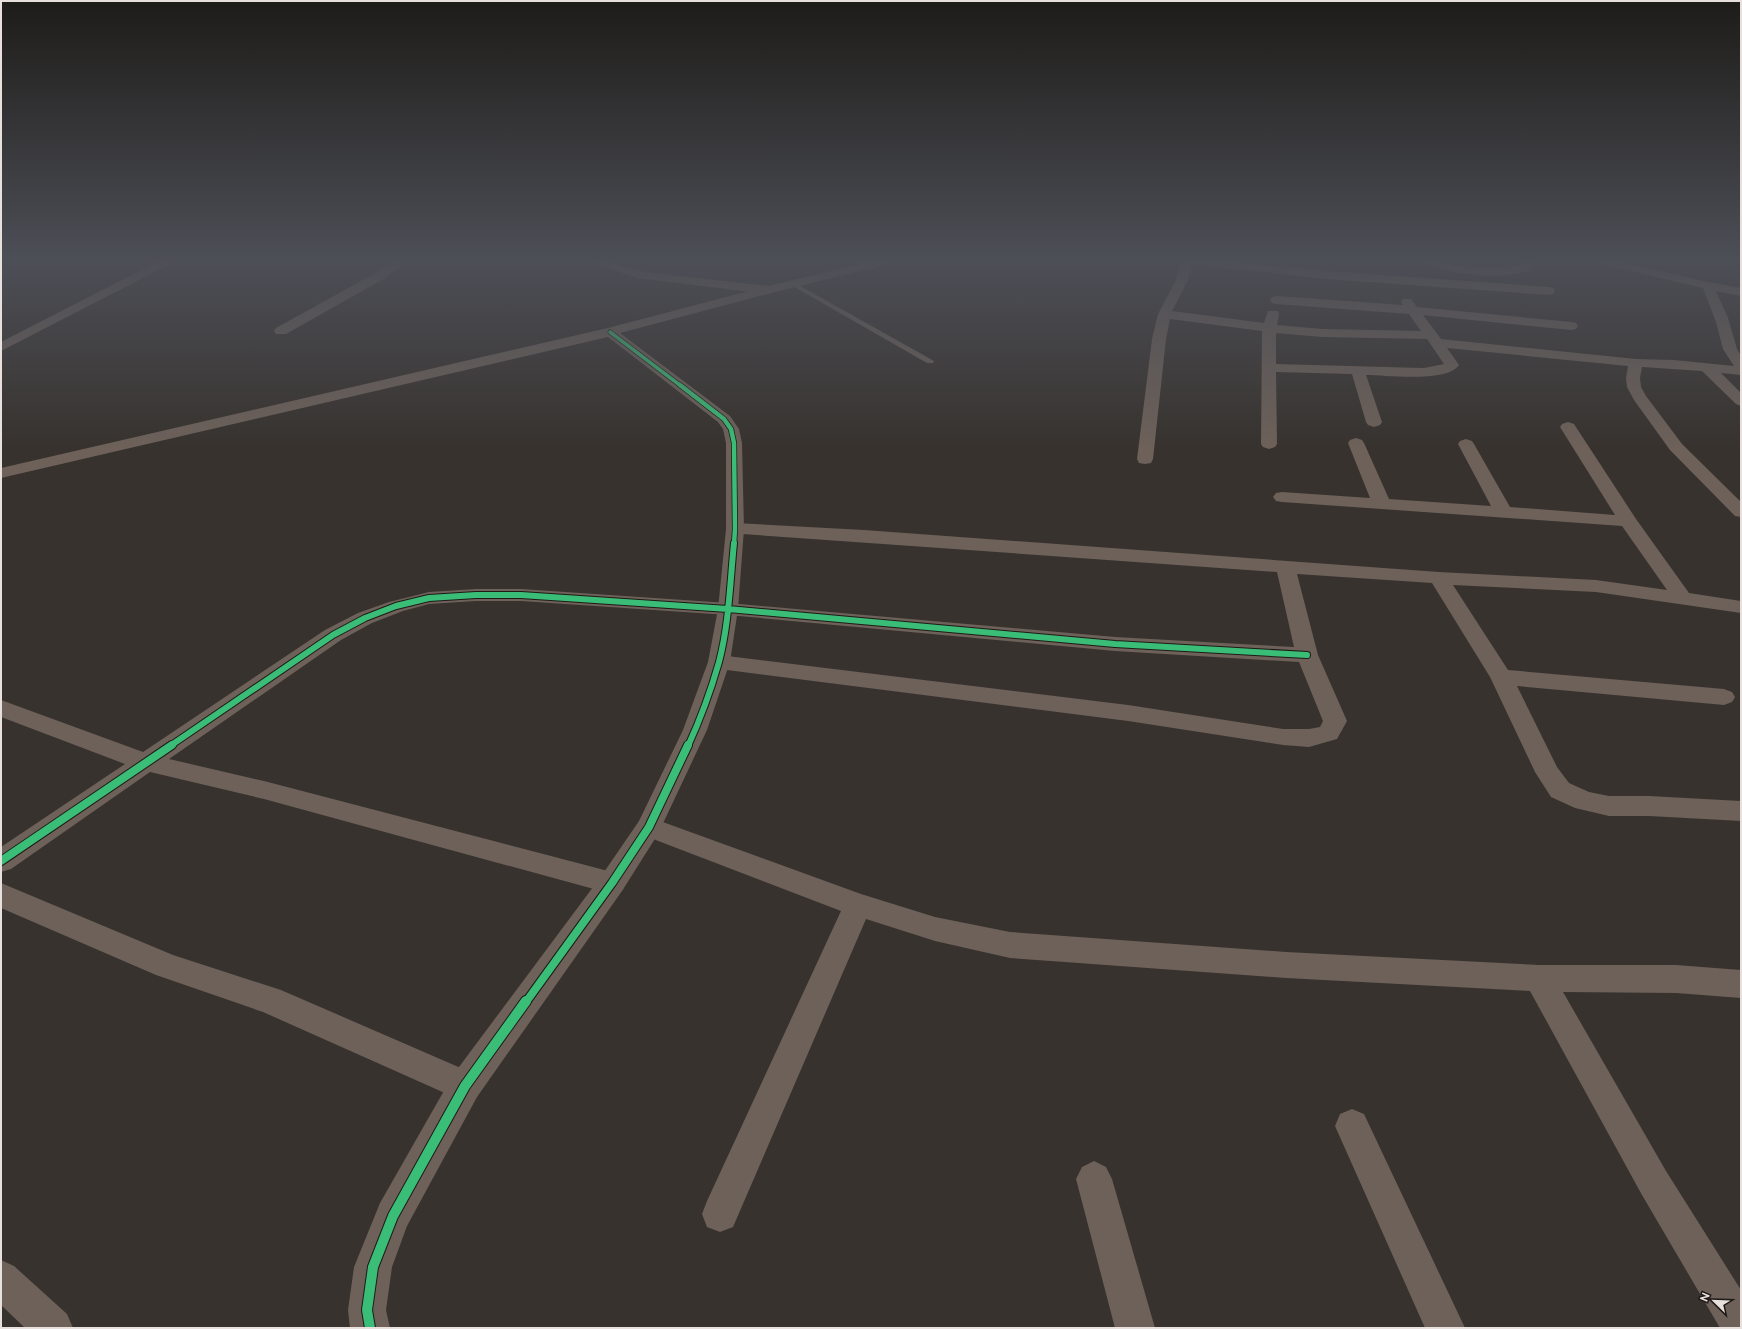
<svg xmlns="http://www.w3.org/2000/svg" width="1742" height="1329" viewBox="0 0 1742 1329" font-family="Raleway,sans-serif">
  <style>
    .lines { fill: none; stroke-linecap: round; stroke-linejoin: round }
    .service { fill: #6d6159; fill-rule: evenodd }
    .minor { fill: #6d6159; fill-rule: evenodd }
    .tertiary { fill: #6d6159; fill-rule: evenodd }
    .cycleway-far4-casing { stroke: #1f1a17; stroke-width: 5 }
    .cycleway-far3-casing { stroke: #1f1a17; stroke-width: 6 }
    .cycleway-far2-casing { stroke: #1f1a17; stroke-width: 8 }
    .cycleway-far1-casing { stroke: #1f1a17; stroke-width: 10 }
    .cycleway-casing { stroke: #1f1a17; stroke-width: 12 }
    .cycleway-far4 { stroke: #3abd76; stroke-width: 3.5 }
    .cycleway-far3 { stroke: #3abd76; stroke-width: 4.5 }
    .cycleway-far2 { stroke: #3abd76; stroke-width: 6 }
    .cycleway-far1 { stroke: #3abd76; stroke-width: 8 }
    .cycleway { stroke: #3abd76; stroke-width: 10 }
  </style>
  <rect width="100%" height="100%" fill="#37322e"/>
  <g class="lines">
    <!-- service -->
    <path class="service" d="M791,283H795L934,361L933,363H927L791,285Z"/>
    <!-- minor -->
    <path class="minor" d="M157,262H172L170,264L1,351V342Z
      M391,262H403L397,269L385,278L286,334H276L274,331L276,328L377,272Z
      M593,262H610L638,271L768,286L772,287L774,290L772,293L768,294L637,278L595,264Z
      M853,262H873L878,265L876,267L872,269L855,264Z
      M1180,262H1192L1188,280L1172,311L1264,323L1268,311H1278L1279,314L1277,325L1322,329L1421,331L1409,314L1276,304L1272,303L1270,300L1272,297L1276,296L1403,305L1401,302L1403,299H1411L1417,307L1571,322L1576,323L1578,326L1576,329L1571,330L1423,315L1441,339L1636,359L1674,360L1734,366L1723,349L1716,322L1703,288L1602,264L1600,262H1620L1708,282L1741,288V296L1716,291L1728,318L1737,349L1741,356V375L1721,373L1741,393V406L1736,404L1702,371L1642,367L1640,378L1641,387L1646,396L1682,444L1741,502V517L1735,516L1670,450L1634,400L1627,387L1626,378L1628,366L1447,348L1459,365C1447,383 1387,375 1366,375L1382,422L1380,425L1374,427L1368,425L1366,422L1352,374L1276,372L1277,444L1275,447L1269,449L1263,447L1261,444L1262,331L1170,319L1166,339L1153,459L1151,463L1145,464L1139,463L1137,459L1152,339L1158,314L1176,280ZM1276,333L1322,337L1427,339L1444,364L1424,368L1276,364Z
      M1192,262H1231L1327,271L1549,287L1553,288L1555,291L1553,294L1549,295L1327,279L1198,265L1194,264Z
      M1421,262C1435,261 1448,264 1462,266C1481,268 1500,268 1518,266L1523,262H1535L1526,272C1493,280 1455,274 1423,264Z
      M1568,422L1574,424L1636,519L1689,593L1741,601V613L1596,592L1453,585L1508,670L1724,689L1732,692L1735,697L1732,702L1724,705L1517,686L1557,767L1569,783L1589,792L1609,796H1649L1741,801V821L1649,816H1609L1575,808L1551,797L1535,772L1490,677L1432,583L1297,574L1318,655L1347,721L1337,739L1309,747L1283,745L1128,721L719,669L711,667L708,662L711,657L719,655L1128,705L1283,729H1309L1320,727L1323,721L1299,662L1115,651L728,615L521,601H476L429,604L403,611L372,623L341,640L169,759L264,781L612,872L622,875L626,883L622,891L612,894L264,799L150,772L11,869L1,872V847L125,764L1,717V700L143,752L325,630L358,613L389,602L429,592L476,589H521L728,603L1115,637L1294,647L1277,572L728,533L726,529L728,525L735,523L864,530L1439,572L1596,580L1667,590L1622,526L1282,502L1276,501L1273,497L1276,493L1282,492L1370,498L1348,443L1350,440L1356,438L1362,440L1364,443L1389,499L1491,506L1458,444L1460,441L1466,439L1472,441L1474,444L1510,507L1615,515L1560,427L1562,424Z
      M649,817L861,894L935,917L1010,932L1286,952L1539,965H1676L1741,970V998L1676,993L1563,992L1666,1171L1741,1290V1328H1720L1642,1195L1530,991L1286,978L1010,958L935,941L866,919L733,1227L720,1232L707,1227L702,1214L707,1201L841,911L640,834L636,827L640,820Z
      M1,883L173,955L281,990L477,1075L481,1086L477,1097L465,1102L263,1012L156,975L1,908Z
      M1352,1109L1364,1114L1465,1328H1425L1335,1126L1340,1114Z
      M1094,1161L1106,1167L1112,1179L1155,1328H1115L1076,1179L1082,1167Z
      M1,1260L14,1266L67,1314L73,1328H25L1,1305Z"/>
    <!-- tertiary -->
    <path class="tertiary" d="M870,262H890L888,264L771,293L620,333L730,416L739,429L742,443L744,529L738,609L730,662L707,730L658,834L622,891L477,1097L407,1226L392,1267L386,1310L390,1328H350L348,1310L354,1267L380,1203L453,1075L602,875L639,821L683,730L708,662L718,609L726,529V443L723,429L718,422L608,337L1,478V468L608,328L764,287Z"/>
    <!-- cycleway-far4 casing -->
    <g class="cycleway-far4-casing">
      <path id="cycleway-far4" d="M610,332L681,386"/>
    </g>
    <!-- cycleway-far3 casing -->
    <g class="cycleway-far3-casing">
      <path id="cycleway-far3" d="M680,385L724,419L731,429L734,443L735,529L734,544"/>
    </g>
    <!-- cycleway-far2 casing -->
    <g class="cycleway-far2-casing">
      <path id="cycleway-far2" d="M170,746L333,635L365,618L396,606L429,598L476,595H521L728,609L1115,644L1307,655
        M688,746C700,720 711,690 719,662C729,624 730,583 734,543"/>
    </g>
    <!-- cycleway-far1 casing -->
    <g class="cycleway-far1-casing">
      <path id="cycleway-far1" d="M1,861L172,745
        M526,1002L612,883L649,827L688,745"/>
    </g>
    <!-- cycleway casing -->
    <g class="cycleway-casing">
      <path id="cycleway" d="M370,1328L367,1310L373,1267L393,1216L465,1086L526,1001"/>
    </g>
    <!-- cycleway-far4 -->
    <use href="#cycleway-far4" class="cycleway-far4"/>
    <!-- cycleway-far3 -->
    <use href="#cycleway-far3" class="cycleway-far3"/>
    <!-- cycleway-far2 -->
    <use href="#cycleway-far2" class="cycleway-far2"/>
    <!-- cycleway-far1 -->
    <use href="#cycleway-far1" class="cycleway-far1"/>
    <!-- cycleway -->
    <use href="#cycleway" class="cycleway"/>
  </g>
  <!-- sky -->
  <linearGradient id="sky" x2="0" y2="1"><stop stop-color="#1e1c19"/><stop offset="0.58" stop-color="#4d4f57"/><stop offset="1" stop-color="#4d4f57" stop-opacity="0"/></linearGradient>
  <rect width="1742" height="448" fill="url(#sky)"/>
  <!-- border -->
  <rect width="1742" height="1329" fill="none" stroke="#e8e0dc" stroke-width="4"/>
  <!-- north arrow -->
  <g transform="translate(1714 1301) rotate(293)" stroke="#1f1a17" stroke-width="3" paint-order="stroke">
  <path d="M0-3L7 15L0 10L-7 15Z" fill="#e8e0dc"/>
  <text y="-6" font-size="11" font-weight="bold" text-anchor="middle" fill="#e8e0dc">N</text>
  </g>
</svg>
